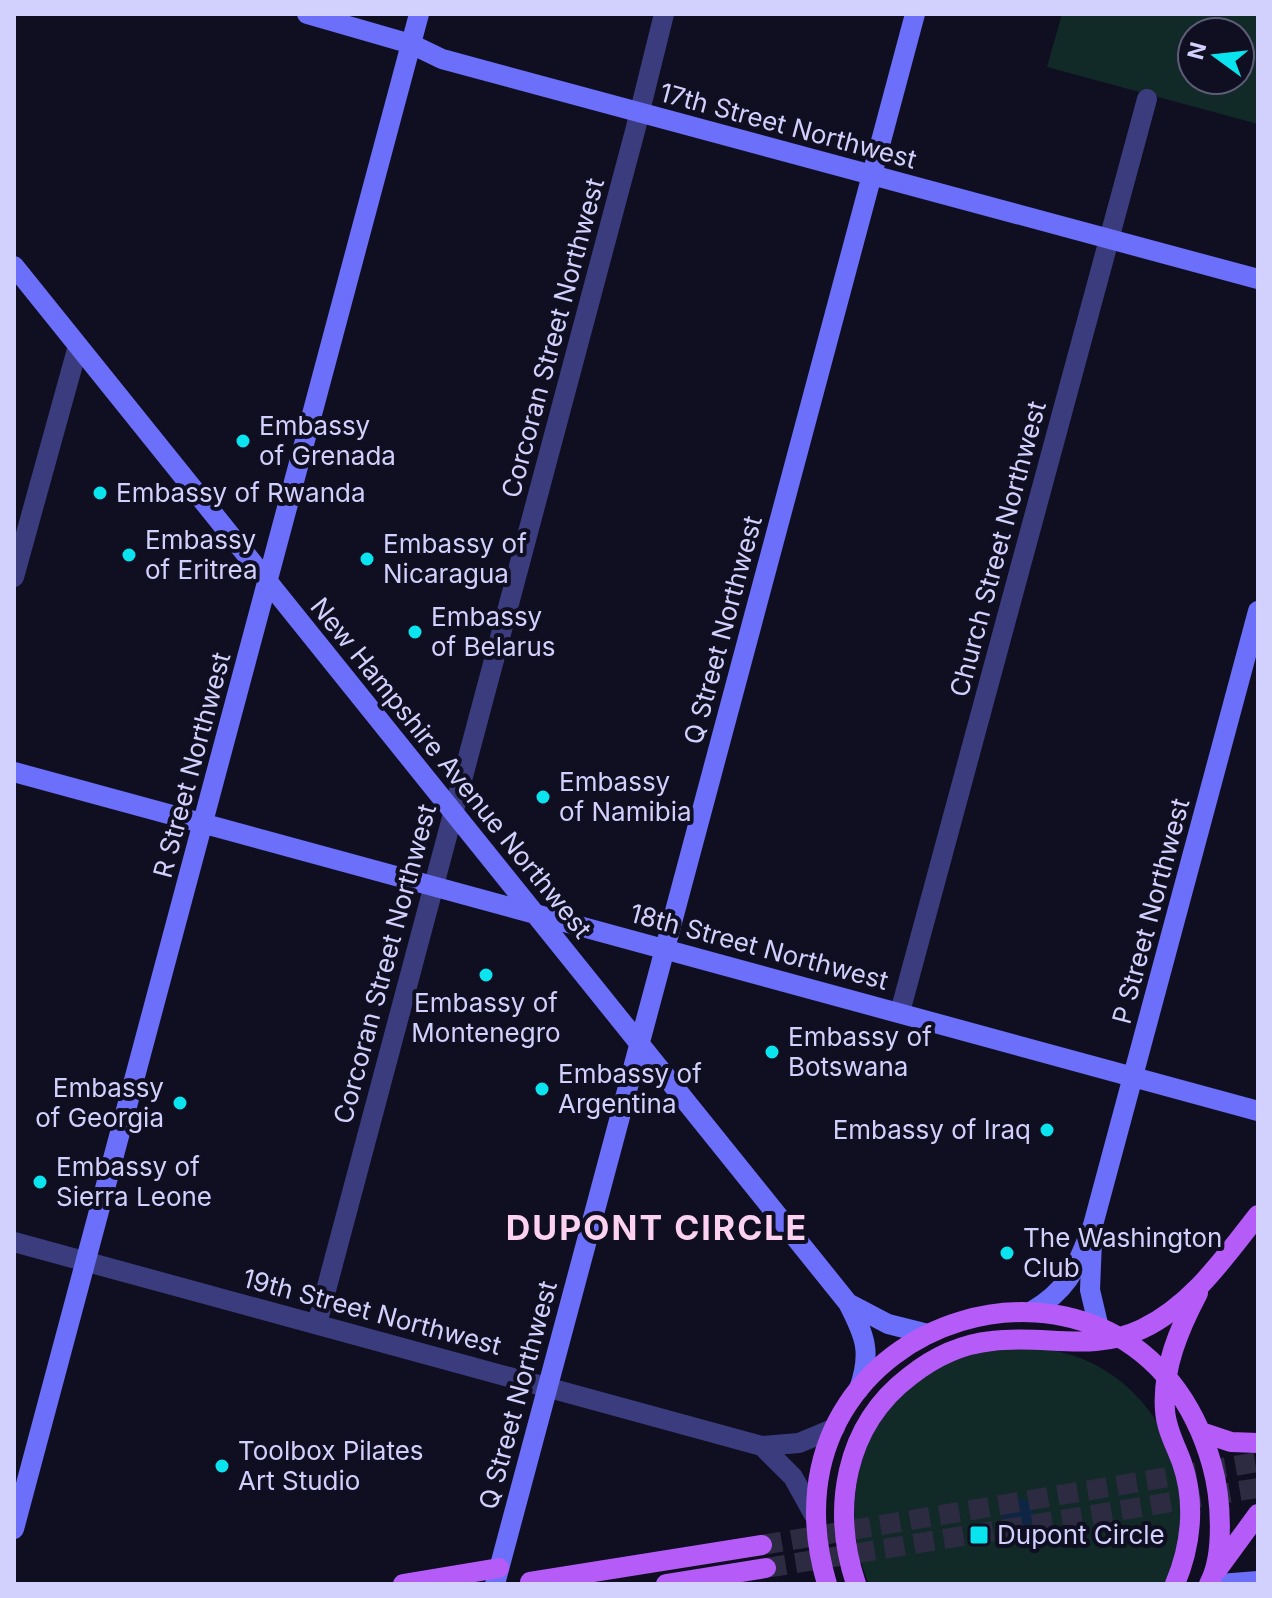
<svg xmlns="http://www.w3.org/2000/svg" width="1272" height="1598" viewBox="0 0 1272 1598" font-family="Inter,sans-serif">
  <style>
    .green { fill: #112a28; fill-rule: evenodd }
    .water { fill: #0e2644 }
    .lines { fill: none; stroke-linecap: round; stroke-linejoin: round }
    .primary-tunnel { stroke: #2d2b42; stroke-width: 20; stroke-dasharray: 20 10; stroke-linecap: butt }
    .street { stroke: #3b3c7e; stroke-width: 20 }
    .secondary { stroke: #6b6ff9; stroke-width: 20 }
    .primary { stroke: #b55cf8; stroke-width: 20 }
    .poi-dot { fill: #0ae4ef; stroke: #100e21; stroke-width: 3 }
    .labels { text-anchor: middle; stroke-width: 8; stroke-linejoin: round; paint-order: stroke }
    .street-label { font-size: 26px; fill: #d2d0fd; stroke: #100e21 }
    .poi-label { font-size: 26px; fill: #d2d0fd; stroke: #100e21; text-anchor: start }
    .district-label { font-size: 34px; font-weight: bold; letter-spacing: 2px; fill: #fdd2f0; stroke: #100e21 }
  </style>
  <rect width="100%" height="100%" fill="#100e21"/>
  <!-- green -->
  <path class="green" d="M1062,14H1258V124L1047,67ZM1192,32H1240V80H1192Z
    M997,1348C1020,1348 1042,1347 1064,1353C1135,1371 1183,1440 1184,1512C1184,1533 1173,1563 1168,1584H869C838,1512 856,1423 923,1377C946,1361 971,1355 997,1348Z"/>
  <!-- water -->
  <path class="water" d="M1002 1514a16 16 0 1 1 32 0a16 16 0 1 1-32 0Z"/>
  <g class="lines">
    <!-- primary-tunnel -->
    <path class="primary-tunnel" d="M762,1545L1258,1462
      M766,1568L1258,1488"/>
    <!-- street -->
    <path class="street" d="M14,577L78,346
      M900,1012L1147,99
      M14,1242L762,1446L799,1443L835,1428
      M317,1324L635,131L664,14
      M762,1446L793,1477L814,1515"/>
    <!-- secondary -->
    <path class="secondary" d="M307,14L411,44L442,59L1258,279
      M14,266L848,1303C865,1336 872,1352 859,1389
      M14,772L1258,1111
      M1092,1241L1090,1290L1099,1328
      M848,1303L888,1324L928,1334
      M1032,1311C1072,1287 1076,1266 1093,1225L1258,611
      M14,1529L419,14
      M495,1584L915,14
      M1220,1584L1258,1581"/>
    <!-- primary -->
    <path class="primary" d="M1201,1432L1231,1442L1258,1443
      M1217,1570L1258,1514
      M530,1582L762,1545
      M403,1584L499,1568
      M666,1584L766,1568
      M827,1584C746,1311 1137,1196 1212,1465C1221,1497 1225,1555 1209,1584
      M856,1584C831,1509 844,1426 910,1376C934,1357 962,1344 992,1341C1044,1334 1092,1353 1142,1329C1192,1305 1225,1257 1258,1215
      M1175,1584C1191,1546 1196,1503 1182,1463C1176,1446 1166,1429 1165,1410C1162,1369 1179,1329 1198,1293"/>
  </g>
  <!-- markers -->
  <g class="poi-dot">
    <circle cx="243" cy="441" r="8"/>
    <circle cx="100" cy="493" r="8"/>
    <circle cx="129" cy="555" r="8"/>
    <circle cx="367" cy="559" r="8"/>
    <circle cx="415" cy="632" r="8"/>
    <circle cx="543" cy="797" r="8"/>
    <circle cx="486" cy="975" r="8"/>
    <circle cx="772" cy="1052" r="8"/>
    <circle cx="542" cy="1089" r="8"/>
    <circle cx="180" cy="1103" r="8"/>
    <circle cx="1047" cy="1130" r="8"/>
    <circle cx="40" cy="1182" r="8"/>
    <circle cx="1007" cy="1253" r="8"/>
    <circle cx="222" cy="1466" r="8"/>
    <rect x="969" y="1525" width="20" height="20" rx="4"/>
  </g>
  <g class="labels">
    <!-- street labels -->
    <g class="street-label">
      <text transform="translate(788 126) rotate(15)" y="9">17th Street Northwest</text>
      <text transform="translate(553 338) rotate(-75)" y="9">Corcoran Street Northwest</text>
      <text transform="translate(998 549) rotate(-75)" y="9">Church Street Northwest</text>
      <text transform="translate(723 630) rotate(-75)" y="9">Q Street Northwest</text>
      <text transform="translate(192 765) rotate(-75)" y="9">R Street Northwest</text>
      <text transform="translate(451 768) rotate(51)" y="9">New Hampshire Avenue Northwest</text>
      <text transform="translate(1151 911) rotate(-75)" y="9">P Street Northwest</text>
      <text transform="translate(759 947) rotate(15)" y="9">18th Street Northwest</text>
      <text transform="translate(385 964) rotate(-75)" y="9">Corcoran Street Northwest</text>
      <text transform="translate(372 1312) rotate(15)" y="9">19th Street Northwest</text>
      <text transform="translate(518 1395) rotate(-75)" y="9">Q Street Northwest</text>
    </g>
    <!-- poi labels -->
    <g class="poi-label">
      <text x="259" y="435">Embassy<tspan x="259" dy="30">of Grenada</tspan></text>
      <text x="116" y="502">Embassy of Rwanda</text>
      <text x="145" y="549">Embassy<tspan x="145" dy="30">of Eritrea</tspan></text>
      <text x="383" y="553">Embassy of<tspan x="383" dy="30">Nicaragua</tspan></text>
      <text x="431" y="626">Embassy<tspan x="431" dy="30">of Belarus</tspan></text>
      <text x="559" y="791">Embassy<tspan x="559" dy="30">of Namibia</tspan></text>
      <text x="486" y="1012" text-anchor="middle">Embassy of<tspan x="486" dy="30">Montenegro</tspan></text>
      <text x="788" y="1046">Embassy of<tspan x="788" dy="30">Botswana</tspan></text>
      <text x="558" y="1083">Embassy of<tspan x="558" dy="30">Argentina</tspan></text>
      <text x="164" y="1097" text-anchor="end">Embassy<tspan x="164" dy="30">of Georgia</tspan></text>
      <text x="1031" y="1139" text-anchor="end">Embassy of Iraq</text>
      <text x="56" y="1176">Embassy of<tspan x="56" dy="30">Sierra Leone</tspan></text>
      <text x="1023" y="1247">The Washington<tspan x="1023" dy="30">Club</tspan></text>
      <text x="238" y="1460">Toolbox Pilates<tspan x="238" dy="30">Art Studio</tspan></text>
      <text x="997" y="1544">Dupont Circle</text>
    </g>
    <!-- district labels -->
    <g class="district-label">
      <text x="657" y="1240">DUPONT CIRCLE</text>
    </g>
  </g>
  <!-- border -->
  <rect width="1272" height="1598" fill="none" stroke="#d2d0fd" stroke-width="32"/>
  <!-- north arrow -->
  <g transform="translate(1216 56) rotate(285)"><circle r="38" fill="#100e21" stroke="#5e5c79" stroke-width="2"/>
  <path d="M0-6L14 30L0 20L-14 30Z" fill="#0ae4ef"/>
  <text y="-12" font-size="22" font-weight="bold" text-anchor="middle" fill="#d2d0fd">N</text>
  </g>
</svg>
